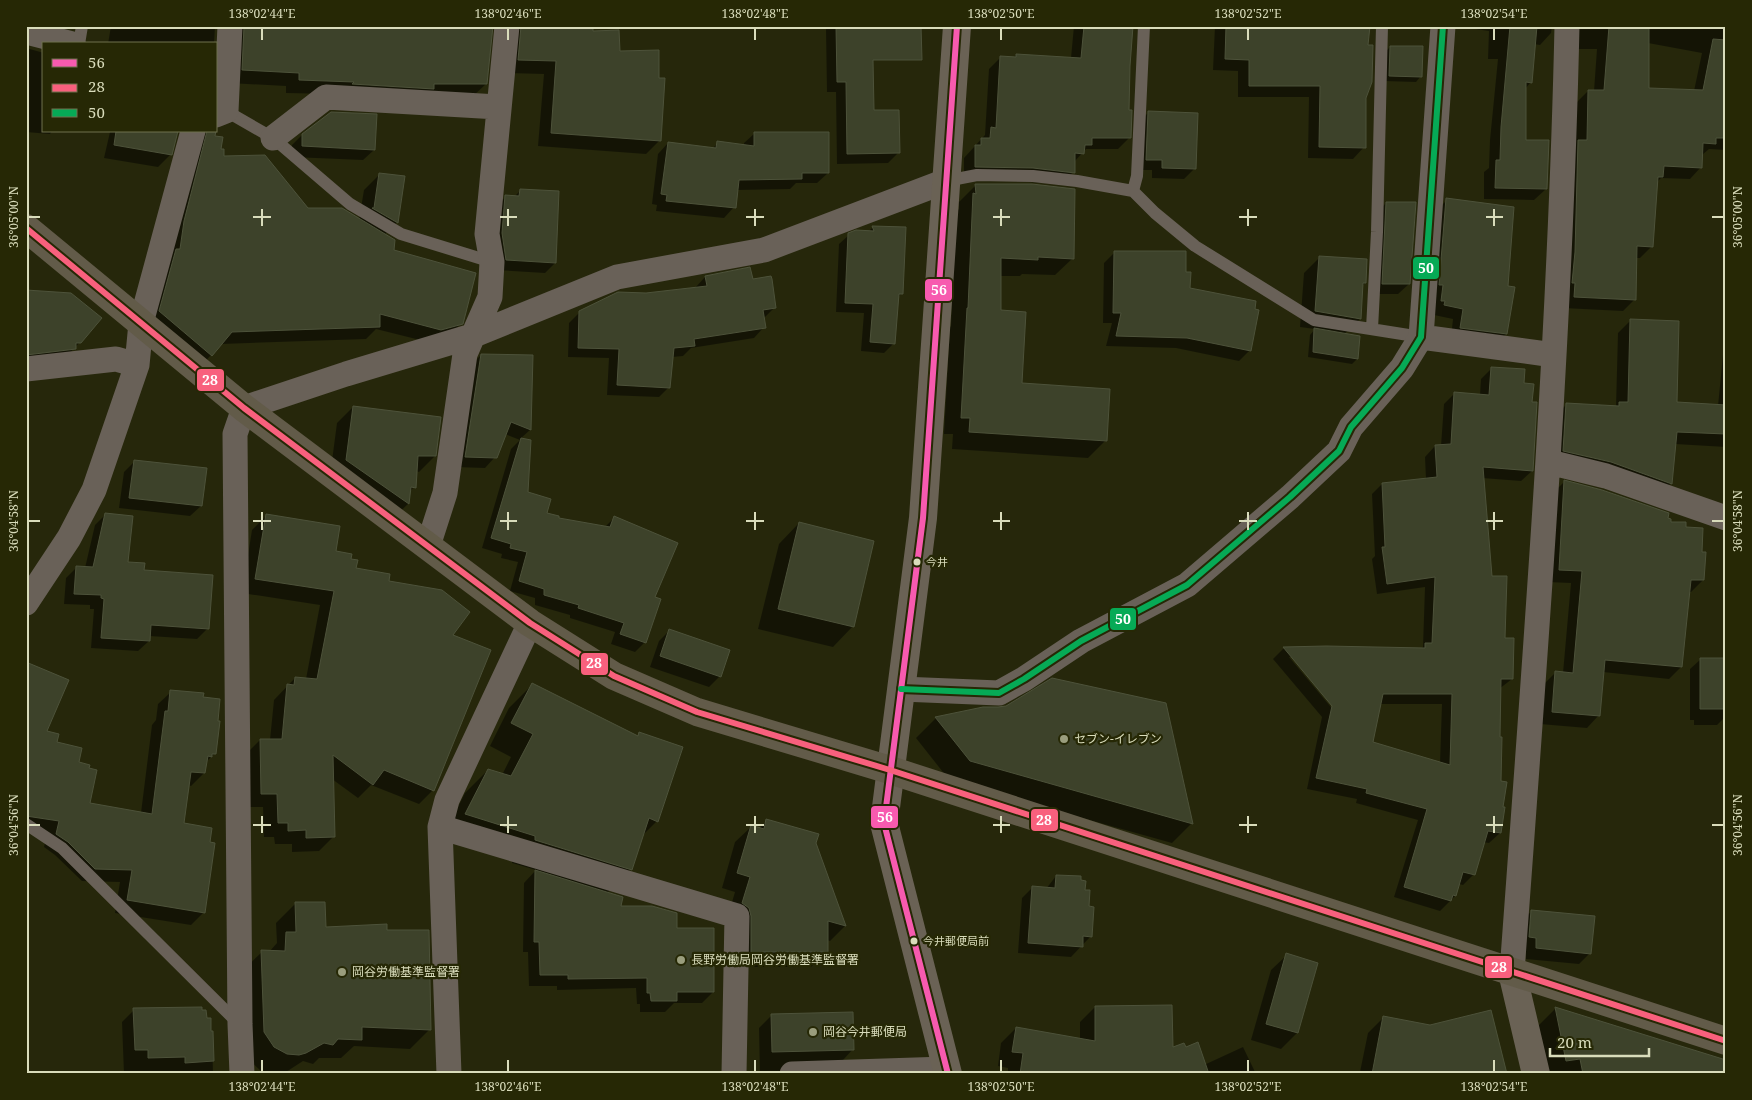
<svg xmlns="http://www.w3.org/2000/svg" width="1752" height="1100" viewBox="0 0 1752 1100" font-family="'Noto Serif','Noto Sans JP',serif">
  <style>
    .shadow { fill: #0007; fill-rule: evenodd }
    .building { fill: #3d422a; stroke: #4d523a; fill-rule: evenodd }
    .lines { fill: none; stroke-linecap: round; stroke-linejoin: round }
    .lane { stroke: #696158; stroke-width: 12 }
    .street { stroke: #696158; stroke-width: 25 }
    .secondary { stroke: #6a6255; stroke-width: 28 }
    .highway { stroke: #625b49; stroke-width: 28 }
    .bus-1-casing { stroke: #262805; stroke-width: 10 }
    .bus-2-casing { stroke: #262805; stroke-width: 10 }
    .bus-3-casing { stroke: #262805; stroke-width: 10 }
    .bus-1 { stroke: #f75aaf; stroke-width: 6 }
    .bus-2 { stroke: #f8607d; stroke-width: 6 }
    .bus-3 { stroke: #06aa56; stroke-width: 6 }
    .ticks { fill: none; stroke: #d9dcbb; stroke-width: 2 }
    .bus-dot { fill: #d9dcbb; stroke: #262805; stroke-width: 2 }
    .poi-dot { fill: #9a9d7d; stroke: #262805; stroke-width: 2 }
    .labels { text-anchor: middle; stroke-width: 4.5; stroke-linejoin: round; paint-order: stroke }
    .bus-label { font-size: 11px; fill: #d9dcbb; stroke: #262805; text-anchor: start }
    .poi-label { font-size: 12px; fill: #d9dcbb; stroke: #262805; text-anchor: start }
    .line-badge { stroke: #262805; stroke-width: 2 }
    .badge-label { font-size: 14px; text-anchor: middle; font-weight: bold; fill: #fff }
    .neatline { fill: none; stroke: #d9dcbb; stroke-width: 2 }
    .ticks-label { font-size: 12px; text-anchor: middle; fill: #d9dcbb }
  </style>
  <rect width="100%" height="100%" fill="#26270b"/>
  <!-- shadow -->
  <path class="shadow" d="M111,26H215L214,44H108Z
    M241,26H491L486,84L472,97L286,93V86L229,83Z
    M498,26H592V33L619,53L660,140L646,154L538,146L544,74L505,73Z
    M828,26H862L873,112L899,152L888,163L837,164L836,92H827L826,29Z
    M1074,26H1132L1129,65L1128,112L1129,138L1118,149H1086L1074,162L1073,172L1062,184L964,178V158L985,135L989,69L1000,58H1013L1016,55L1071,58Z
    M1215,26H1369L1364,147L1353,159L1308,158L1309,97H1238V71L1213,70Z
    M1455,26H1552L1551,33L1540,45L1534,44L1531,82L1525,89V141L1546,189L1534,200L1484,199V172L1489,168L1490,140L1498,59H1488L1489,31Z
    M1564,26H1726V150L1709,149L1702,155L1701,167L1690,179L1661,178L1657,182L1652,246L1640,258H1636L1635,299L1623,311L1563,308L1577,102L1588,91H1594L1597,49H1570ZM1648,43L1702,53L1694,91L1647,89Z
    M1390,47L1421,76L1416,82L1384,81L1385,52Z
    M26,48L44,53V131H52L50,134L26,132Z
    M1149,112L1194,169L1184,179L1152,178V170H1136L1138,123Z
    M107,131H177L170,155L158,167L104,158L110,132Z
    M207,132L214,137L222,157L308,209L359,220L364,190L380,174L397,222L384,235L392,251L461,323L449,336L428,342L376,329L366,339L221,344L199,368L147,323L195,144Z
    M755,133L828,173L817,183H796L790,189L737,190L734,207L724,218L656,211L657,205L652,204L658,154L668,143L712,149L718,143L744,146V143Z
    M303,134L374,150L363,160L292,157V145Z
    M976,185L1073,258L1055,275L1022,274L1020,276H1000V312L1020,384L1106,440L1088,458L952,449L953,434H944L950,327L951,326L956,212L959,209V202Z
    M520,191L555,263L545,273L496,270L495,207L506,197H514Z
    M1447,200L1507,287L1506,334L1496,344L1451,338L1453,319L1434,315L1437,210Z
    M1386,203L1409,284L1398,294H1372L1376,214Z
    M873,227L902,293L897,298L894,343L884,353L861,351L864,313L836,312L839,244L849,235L868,232Z
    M1115,252L1185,273L1189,289L1250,350L1239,361L1176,348L1106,346L1112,323H1103L1104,263Z
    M1320,257L1365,283L1362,286L1360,319L1344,334L1358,337L1357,359L1352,364L1308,357L1310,335L1315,329L1300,327L1304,273Z
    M705,277L775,307L764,318V327L754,338L691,348L683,356L672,357L669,387L659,397L607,395L609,358L568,357L569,323L580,312L646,294L695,288Z
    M26,291L80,342L64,359L26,364Z
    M1631,320L1675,404L1718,406L1723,355L1726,352V447L1675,444L1671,483L1659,496L1551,463L1554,417L1566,405L1616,407L1618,333Z
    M481,355L532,356L530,430L520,439L529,441L527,493L545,514L557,519L605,527L615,517L654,598L645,642L635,652L611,644L615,632L570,618V615L535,605V598L510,591L518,562L501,558L502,554L482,548L511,449L520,440L505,434L495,457L485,468L455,467L470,366Z
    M1491,369L1523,384L1531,403L1532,471L1521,481L1482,478L1490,577L1512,679L1499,689L1500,833L1489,843L1483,842L1474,874L1463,885L1459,884L1455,896L1440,911L1394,897L1418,820L1356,803L1357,799L1307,789L1322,717L1273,659L1283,649L1326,647L1421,649L1423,647L1425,587L1377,594L1372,559L1375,556L1372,494L1382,484L1426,479L1425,457L1435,446H1441L1444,404L1455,393L1480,395L1481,379ZM1289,657H1292L1336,710L1335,712ZM1380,704H1442L1440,763L1372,743Z
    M353,407L435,456L419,472L416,471L414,487L409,492L408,504L392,519L330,476L337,423Z
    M135,461L201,506L190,516L119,508L124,472Z
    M1564,482L1667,520L1701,553L1703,580L1691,592H1688L1681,667L1669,679L1603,672L1599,715L1587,728L1540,724L1543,685L1556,672L1563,673L1571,583L1547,582L1552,494Z
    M106,514L127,563L143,571L208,628L197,639L149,636V641L138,651L91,648L94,609H90V605L64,604L66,578L77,567L85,568L95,525Z
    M266,516L350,560L355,569L387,582L451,635L433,790L419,804L371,785L358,798L332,779L334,836L319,851L292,852V844H275L274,837H264L263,807H247L246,754L260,740H270L274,700L295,678L306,679L320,605L242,593L252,530Z
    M799,523L853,626L833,647L758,629L779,544Z
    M669,631L720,676L709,687L650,667L659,641Z
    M1701,659H1726V716L1717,725H1694V720H1690V669Z
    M26,663L45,732L78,763L89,804L141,813L152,725L156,720L158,704L171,692L215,753L206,762L204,773L191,786L188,785L183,824L204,912L191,925L115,913L120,882L82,881L55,855L44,847L47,834L26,830Z
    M532,685L637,737L640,734L657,821L641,837L631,869L607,893L619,907L676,930L713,992L702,1003H674L665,1012H640V1004H637L636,988L557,990V986H529L528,952H523L524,883L536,870L512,863V858L443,837L465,793L488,770L502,775L511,757L490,746L509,708Z
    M983,708L1192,823L1172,843L950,781L916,738L936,718Z
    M767,821L815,843L845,926L830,941L827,940V951L811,967H736L727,919L735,892L722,888L735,842L751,827L758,829Z
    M1056,876L1084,891L1091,936L1071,957L1018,953L1022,898L1033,887L1046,889Z
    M295,904L325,928L386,931L430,1029L410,1049L354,1046L341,1058H319L313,1064L303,1061L286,1072L278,1074L261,1071L249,1060L242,971L262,952H269L277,943L276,923Z
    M1532,911L1590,953L1579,964L1526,959V948H1519L1521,921Z
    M1287,955L1317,963L1297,1033L1281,1049L1251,1040L1271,970Z
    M1095,1007L1172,1048H1185L1204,1065L1243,1047L1256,1074H1008V1068L998,1066L1001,1043L1016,1028L1080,1040V1022Z
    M1556,1008L1709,1074H1545L1536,1028Z
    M134,1010L212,1033L213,1074H124L122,1022Z
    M772,1015L853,1049L834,1070L760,1074L759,1028Z
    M1384,1017L1505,1074H1361L1363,1073L1360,1072L1368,1033Z"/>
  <!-- building -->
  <path class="building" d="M244,26H493L487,84H434V89L352,84L354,82L299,80V73L242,70Z
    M521,26H593V31L619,30L620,51L659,50V78H665L661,141L551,133L556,61L518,60Z
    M836,26H921L922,60H873L874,110H899L900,153L847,154L846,82H837Z
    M1084,26H1133L1130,66L1129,110H1132L1131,138H1092V145H1085L1084,154L1075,153V173L1033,168L975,167V145H981V138H990L991,127L996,128L1000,56L1016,57V54L1081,58Z
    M1226,26H1370L1368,45H1373L1372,82L1366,98V148L1319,147L1320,86H1249V60L1225,59Z
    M1510,26H1537L1532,83L1526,82V140H1549L1547,189L1495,188L1496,160H1500L1501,127Z
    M1609,26H1649V88L1703,90L1713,39L1726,40V138H1716V144L1703,143L1702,168L1664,166L1663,177H1658L1653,247L1637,246L1636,300L1574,297L1575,283H1572L1575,252L1578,140H1587L1588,90H1604Z
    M1390,46H1423L1422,77L1389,76Z
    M1148,111L1198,113L1196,169L1162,168V160H1146Z
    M331,112L377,114L375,150L302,146V134Z
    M116,131H178L172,155L114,145Z
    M207,131H216L215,136L223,137L221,149H224V156L265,155L308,208H342L395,240L394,250L476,273L463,324L441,330L380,314V327L232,332L212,356L159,311L176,249H180L184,221Z
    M754,132H829V173H802V179L739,180L736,208L666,201L667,195L661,194L668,142L716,148L717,141L754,146Z
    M379,173L405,176L398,223L372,208H374Z
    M975,184H1032L1075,189L1074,259L1038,257V260L1001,258V310L1026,312L1022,383L1110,389L1107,441L969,432L970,418H961L967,308H968L973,193L976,194Z
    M520,189L559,191L556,263L506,260L502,233L505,195L519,196Z
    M1446,198L1514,207L1508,286L1515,287L1507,334L1460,328L1463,309L1444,305L1445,301H1441L1443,285H1439Z
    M1386,202H1416L1410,284H1382Z
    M872,226L906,227L903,294H899L895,344L870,342L873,304L845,303L848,233L856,230L874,231Z
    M1114,251H1186V272H1191L1190,288L1256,301L1255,309L1259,310L1251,351L1187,338L1116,336L1121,313H1113Z
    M1319,256L1367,259L1366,283H1363L1361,319L1315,311Z
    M750,267L753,279L771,276L772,279L776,308L763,310L766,328L694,339L695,346L674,348L670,388L617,385L619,349L578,348L579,311L618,292L646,293L707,286L705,276Z
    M26,290L71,293L102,318L81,343H76V349L26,355Z
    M1630,319L1679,321L1677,402L1726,405V434L1677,432L1672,484L1611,462L1563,451L1566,403L1619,406V402H1628Z
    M1314,328L1360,336L1358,359L1313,352Z
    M481,354L533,355L531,430L511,422L497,458L465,457Z
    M1491,367L1525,369L1524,383L1534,384L1532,402H1537L1533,471L1483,467L1492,576H1507L1505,638H1514L1513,679H1501L1500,737H1502L1501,781L1507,782L1503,807H1505L1501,833L1488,831L1475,875L1463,872L1456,896L1453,895L1451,901L1404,887L1427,809L1366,793L1367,789L1316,778L1332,706L1283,647L1326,646L1425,648V643H1432L1435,577L1387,584L1382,547H1385L1382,483L1437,477L1435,445L1451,444L1454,392L1489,395ZM1383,694H1452L1450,765L1373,742Z
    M353,406L441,417L436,456H418L416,488L411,487L409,504L346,460Z
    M521,438L531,440L528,492L551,499L547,513L559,516V518L610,527L614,516L678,543L655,597L661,599L646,643L620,634L624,623L578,608L579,605L544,595V589L519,581L527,552L510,548L511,544L491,538Z
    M134,460L207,468L202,506L129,498Z
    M1564,480L1602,490L1669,513L1668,518L1671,519V522H1686V527L1703,528L1702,552H1706L1704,580H1691L1682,667L1605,660L1600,716L1552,712L1555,671L1573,673L1582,571L1559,570Z
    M105,513L133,516L128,562L145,563L144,570L213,575L209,629L151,625L150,641L101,638L104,599L101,598V595L74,594L76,566L93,567Z
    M266,514L340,526L336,551L352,554L351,559L358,560L356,568L390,574L389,581L442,590L470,612L453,635L491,650L434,791L384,770L373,785L333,755L335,837L306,838V830L288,831V823H278L277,794H261L260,739H282L287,684L294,685L295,677L317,679L334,591L255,579Z
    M799,522L874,541L854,627L778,609Z
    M669,629L730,650L721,677L660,656Z
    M1700,658H1726V709H1700Z
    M26,662L69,680L47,731L59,734L57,742L82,748L79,762L90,765L89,768L97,770L90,803L152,814L165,711H168L170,690L204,693L203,697L220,699L218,721H220L216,754H212V757L208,756L205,773L191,772L184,823L212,828L210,842L215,843L205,913L127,900L132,870L95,869L68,842L56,834L59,821L26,816Z
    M1052,678L1166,703L1193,824L970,761L935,717L983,707H998L1006,706Z
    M532,683L638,736L639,732L683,747L658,822L649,818L632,870L535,840V836L465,814L488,769L511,776L533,734L511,723Z
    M766,819L819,834L816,843L846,926L828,921V952H751V916L749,908L742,903L750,877L737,873L751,825L764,829Z
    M535,870L623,897L621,906H652L677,913V928H714V992H677V1001H651L650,993H647V978L568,979V975H540L539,942H534Z
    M1056,875L1081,876V880L1086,881L1085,890H1090L1089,906L1094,907L1092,937L1083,936V947L1028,943L1032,886L1055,888Z
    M295,902H325L326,927L387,924V930H429L431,1030L362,1027V1040L338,1039L333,1045L324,1043L306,1053L299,1055L287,1054L274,1047L264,1032L261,950L285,951L286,932H296Z
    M1531,910L1595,916L1591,954L1536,948V938L1529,937Z
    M1286,953L1318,963L1298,1033L1266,1024Z
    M1172,1005L1173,1047L1184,1043L1186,1047L1198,1042L1209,1074H1020L1023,1053L1012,1052L1016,1027L1095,1041V1006Z
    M202,1007V1010H206L207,1018H211V1031H213L214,1061L185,1063V1057L148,1058V1050H135L133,1008Z
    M1555,1007L1726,1060V1074H1583L1580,1059L1566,1061Z
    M1491,1010L1507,1074H1372L1383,1016L1430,1025Z
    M853,1012L854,1050L772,1052L771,1014Z"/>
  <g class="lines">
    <!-- lane -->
    <path class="lane" d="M79,44L82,26
      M226,111L273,138L350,204L401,234L492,262
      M946,181L977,175L1033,176L1077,181L1133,191L1155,213L1195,246L1314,320L1421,337
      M1133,191L1137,176L1144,26
      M1372,329L1377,232L1382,26
      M26,824L62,848L239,1024"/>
    <!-- street -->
    <path class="street" d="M26,32L73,44
      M216,115L226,111L230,26
      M273,138L326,97L498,107
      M1421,337L1554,355
      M26,369L116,359L137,365
      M1549,462L1606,476L1726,518
      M428,546L445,493L465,354L490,297L492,262L487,234L507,26
      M26,603L69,538L94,490L137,365L141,323L193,131
      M901,689L999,693L1024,679L1081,641L1187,585L1290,497L1339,451L1351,427L1402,368L1421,337L1443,26
      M440,827L737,916L734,1074
      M1512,972C1535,657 1560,342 1567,26
      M242,1074L240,1024L235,434L244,408L346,374L472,336L617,277L764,250L946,181
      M449,1074L440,827L447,800L530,623
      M792,1074L946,1069"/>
    <!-- secondary -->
    <path class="secondary" d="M1512,972L1536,1074
      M948,1074L884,823L923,518L957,26"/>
    <!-- highway -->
    <path class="highway" d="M26,228L244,408L530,623L614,676L697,712L890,770L1726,1041"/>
    <!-- bus-1 casing -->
    <g class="bus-1-casing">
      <path id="bus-1" d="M948,1074L884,823L923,518L957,26"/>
    </g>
    <!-- bus-2 casing -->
    <g class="bus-2-casing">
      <path id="bus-2" d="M26,228L244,408L530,623L614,676L697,712L890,770L1726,1041"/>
    </g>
    <!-- bus-3 casing -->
    <g class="bus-3-casing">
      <path id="bus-3" d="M901,689L999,693L1024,679L1081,641L1187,585L1290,497L1339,451L1351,427L1402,368L1421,337L1443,26"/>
    </g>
    <!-- bus-1 -->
    <use href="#bus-1" class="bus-1"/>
    <!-- bus-2 -->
    <use href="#bus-2" class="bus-2"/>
    <!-- bus-3 -->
    <use href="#bus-3" class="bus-3"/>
  </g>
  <!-- ticks -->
  <path class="ticks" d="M262,28V40M508,28V40M755,28V40M1001,28V40M1248,28V40M1494,28V40M262,209V226M508,209V226M755,209V226M1001,209V226M1248,209V226M1494,209V226M28,217H40M253,217H271M500,217H517M746,217H764M993,217H1010M1239,217H1257M1486,217H1503M1712,217H1724M262,512V530M508,512V530M755,512V530M1001,512V530M1248,512V530M1494,512V530M28,521H40M253,521H271M500,521H517M746,521H764M993,521H1010M1239,521H1257M1486,521H1503M1712,521H1724M262,816V833M508,816V833M755,816V833M1001,816V833M1248,816V833M1494,816V833M28,825H40M253,825H271M500,825H517M746,825H764M993,825H1010M1239,825H1257M1486,825H1503M1712,825H1724M262,1060V1072M508,1060V1072M755,1060V1072M1001,1060V1072M1248,1060V1072M1494,1060V1072"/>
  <!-- markers -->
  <g class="bus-dot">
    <circle cx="917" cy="562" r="4.5"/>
    <circle cx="914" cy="941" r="4.5"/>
  </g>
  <g class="poi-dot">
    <circle cx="1064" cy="739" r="5"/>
    <circle cx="681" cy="960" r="5"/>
    <circle cx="342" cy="972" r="5"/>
    <circle cx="813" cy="1032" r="5"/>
  </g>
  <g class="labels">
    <!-- bus labels -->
    <g class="bus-label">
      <text x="926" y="566">今井</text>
      <text x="923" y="945">今井郵便局前</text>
    </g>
    <!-- poi labels -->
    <g class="poi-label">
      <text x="1074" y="743">セブン-イレブン</text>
      <text x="691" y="964">長野労働局岡谷労働基準監督署</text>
      <text x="352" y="976">岡谷労働基準監督署</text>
      <text x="823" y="1036">岡谷今井郵便局</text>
    </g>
  </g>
  <g class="line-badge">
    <rect x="1412" y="256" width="28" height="24" rx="5" fill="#06aa56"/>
    <rect x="924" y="278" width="29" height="24" rx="5" fill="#f75aaf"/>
    <rect x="196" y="368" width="29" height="24" rx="5" fill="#f8607d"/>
    <rect x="1109" y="607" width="28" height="24" rx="5" fill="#06aa56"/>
    <rect x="580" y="652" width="29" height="24" rx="5" fill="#f8607d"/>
    <rect x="870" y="805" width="29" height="24" rx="5" fill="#f75aaf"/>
    <rect x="1030" y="808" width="29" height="24" rx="5" fill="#f8607d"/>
    <rect x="1484" y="955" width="29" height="24" rx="5" fill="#f8607d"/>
  </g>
  <g class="badge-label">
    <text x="1426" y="273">50</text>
    <text x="939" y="295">56</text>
    <text x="210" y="385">28</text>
    <text x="1123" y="624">50</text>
    <text x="594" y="668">28</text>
    <text x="885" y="822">56</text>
    <text x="1044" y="825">28</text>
    <text x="1499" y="972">28</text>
  </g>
  <!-- border -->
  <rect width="1752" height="1100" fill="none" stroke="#262805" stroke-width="55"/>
  <!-- legend -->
  <rect x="42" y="42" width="175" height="90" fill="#262805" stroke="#6e704e"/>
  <rect x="52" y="59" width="25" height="8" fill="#f75aaf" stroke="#6e704e"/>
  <text x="88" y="68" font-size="15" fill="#d9dcbb">56</text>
  <rect x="52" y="84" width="25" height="8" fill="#f8607d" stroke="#6e704e"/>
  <text x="88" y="92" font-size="15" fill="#d9dcbb">28</text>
  <rect x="52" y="109" width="25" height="8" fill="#06aa56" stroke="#6e704e"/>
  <text x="88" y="118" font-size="15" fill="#d9dcbb">50</text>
  <!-- scale -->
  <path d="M1550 1048v8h99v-8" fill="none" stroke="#d9dcbb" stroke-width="2.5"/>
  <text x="1557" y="1048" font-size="15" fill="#d9dcbb" stroke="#262805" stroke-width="4" paint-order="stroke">20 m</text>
  <rect x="28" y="28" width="1696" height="1044" class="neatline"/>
  <g class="ticks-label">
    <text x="262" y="18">138°02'44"E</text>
    <text x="508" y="18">138°02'46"E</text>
    <text x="755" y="18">138°02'48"E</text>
    <text x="1001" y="18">138°02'50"E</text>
    <text x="1248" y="18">138°02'52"E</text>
    <text x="1494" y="18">138°02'54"E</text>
    <text transform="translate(14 217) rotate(-90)" y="4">36°05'00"N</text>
    <text transform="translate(1738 217) rotate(-90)" y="4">36°05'00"N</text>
    <text transform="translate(14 521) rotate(-90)" y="4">36°04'58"N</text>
    <text transform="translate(1738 521) rotate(-90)" y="4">36°04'58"N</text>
    <text transform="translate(14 825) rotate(-90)" y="4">36°04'56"N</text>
    <text transform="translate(1738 825) rotate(-90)" y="4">36°04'56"N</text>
    <text x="262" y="1091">138°02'44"E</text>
    <text x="508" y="1091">138°02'46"E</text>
    <text x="755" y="1091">138°02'48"E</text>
    <text x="1001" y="1091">138°02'50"E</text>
    <text x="1248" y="1091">138°02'52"E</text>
    <text x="1494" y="1091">138°02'54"E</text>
  </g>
</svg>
